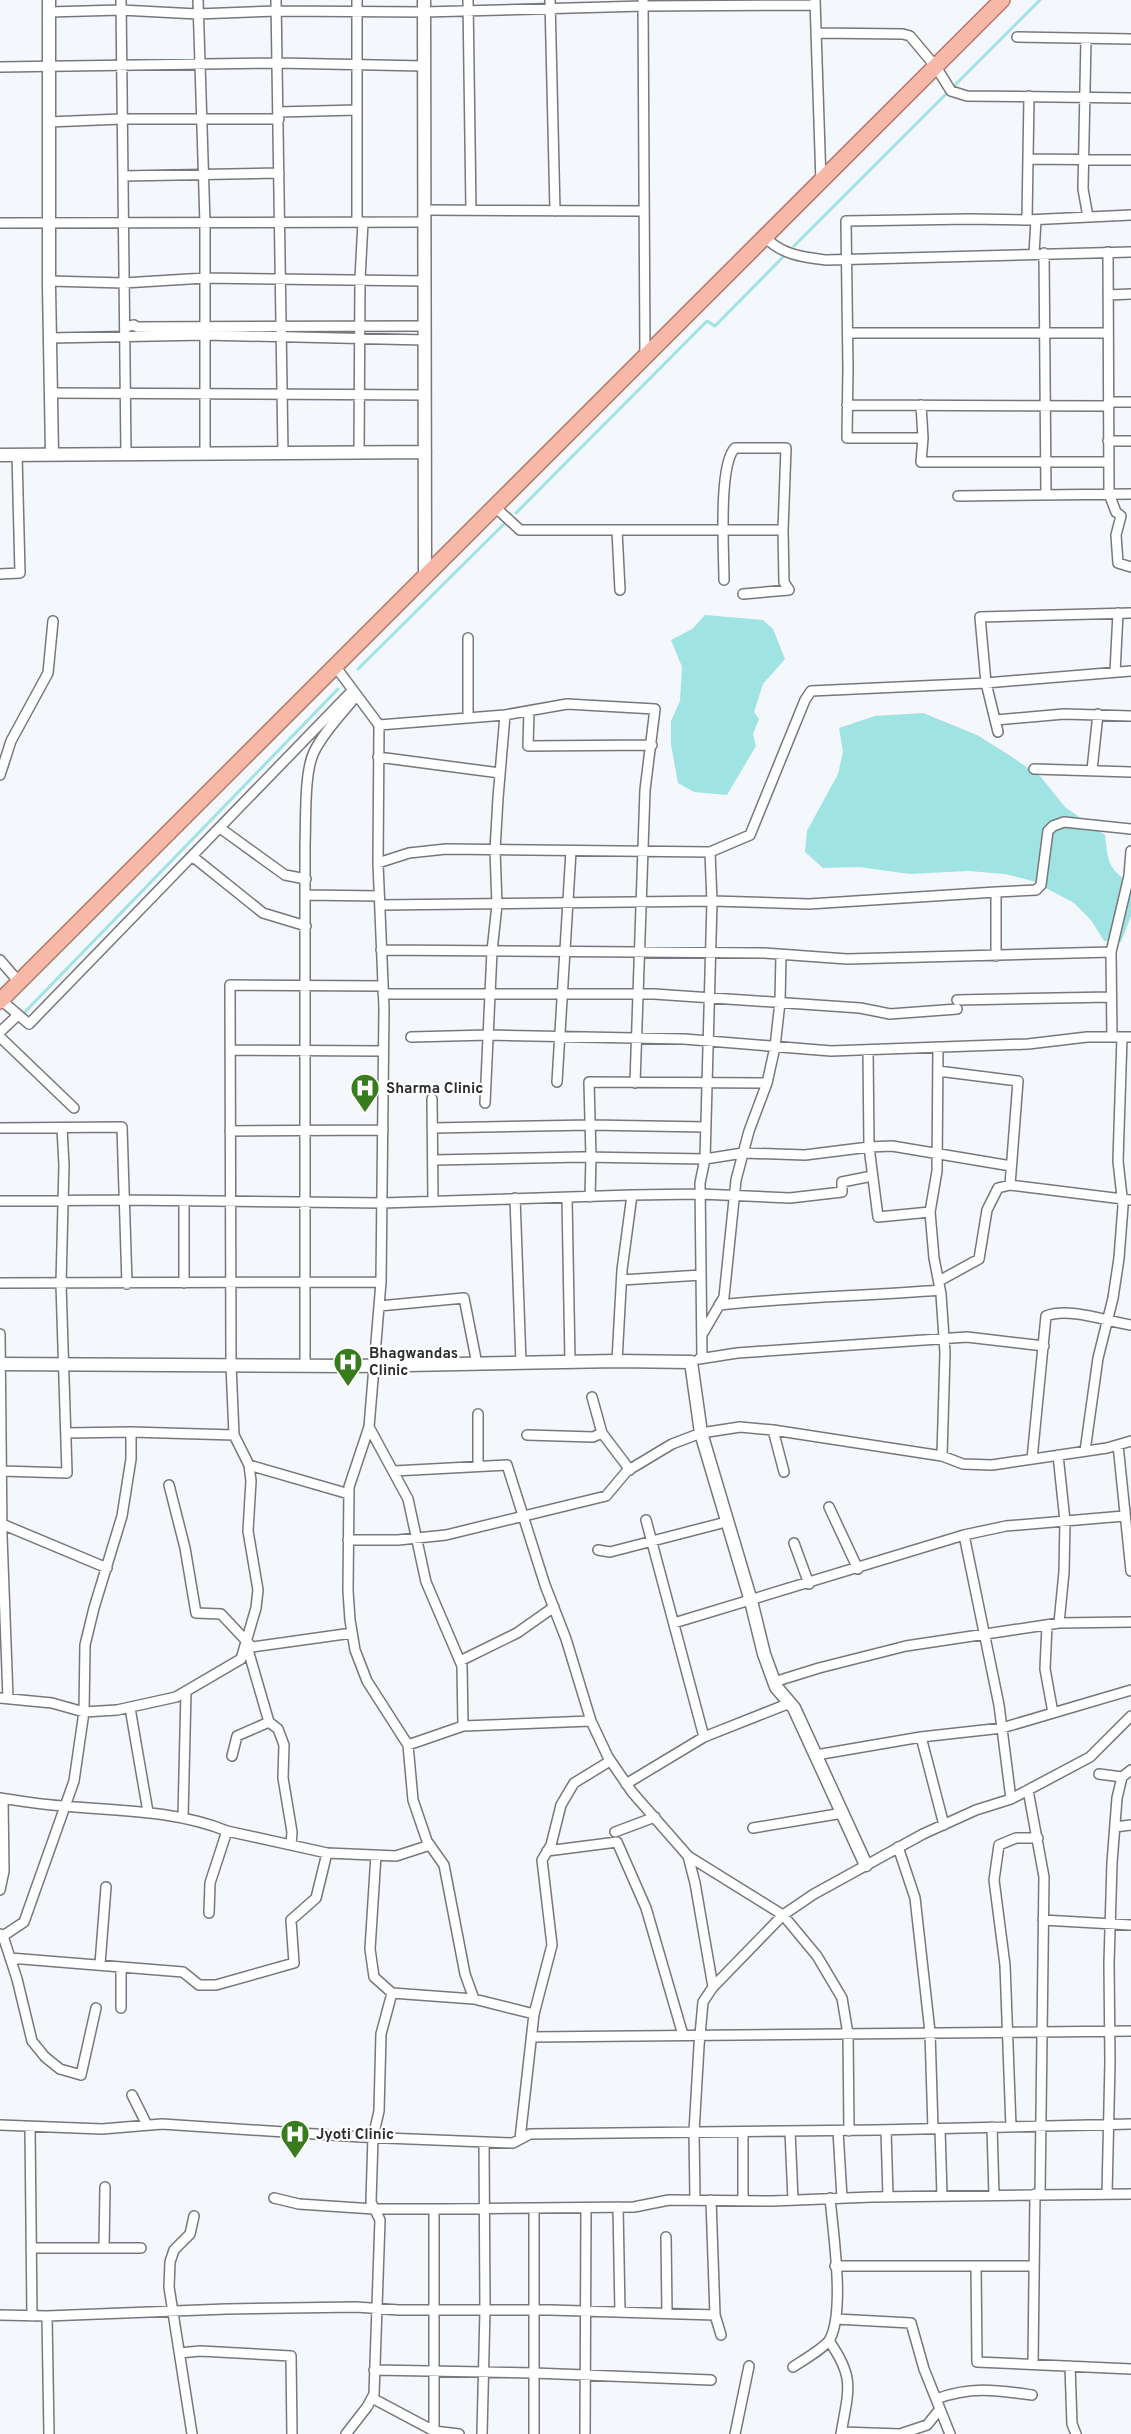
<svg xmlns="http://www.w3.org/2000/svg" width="1131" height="2434" viewBox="0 0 1131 2434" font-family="Overpass,sans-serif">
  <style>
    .water { fill: #a0e3e3 }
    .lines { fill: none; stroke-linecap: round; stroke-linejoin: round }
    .stream { stroke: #a0e3e3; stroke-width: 3 }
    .minor-casing { stroke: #76787b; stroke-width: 12 }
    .tertiary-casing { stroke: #76787b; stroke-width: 15 }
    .trunk-casing { stroke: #af7c6f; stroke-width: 18 }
    .minor { stroke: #fff; stroke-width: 9 }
    .tertiary { stroke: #fff; stroke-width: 12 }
    .trunk { stroke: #f8b8a7; stroke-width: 15 }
    .labels { text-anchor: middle; stroke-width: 4.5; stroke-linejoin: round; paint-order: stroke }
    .poi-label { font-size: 15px; font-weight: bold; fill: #2c2d2f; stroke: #fff; text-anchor: start }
  </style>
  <rect width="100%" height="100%" fill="#f4f7fb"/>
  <!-- water -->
  <path class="water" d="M705,615L763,620L773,629L785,659L763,684L754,712L759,719L753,734L756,746L727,795L694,792L678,783L671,745V721L680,701L682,667L671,640L692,629Z
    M923,713L977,735L1009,755L1041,777L1065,807L1105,835C1108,863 1108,868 1131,884V916L1121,942L1104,941L1091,920L1074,903L1033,881L1005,874L968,871L910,874L859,867L823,868L805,852L807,831L838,774L843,752L839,728L875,716Z"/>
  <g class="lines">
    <!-- stream -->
    <path class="stream" d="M794,246L1040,0
      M516,513L707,321L715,326L783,257
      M358,669L506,522
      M21,1016L338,689"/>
    <!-- minor casing -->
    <g class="minor-casing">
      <path id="minor" d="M121,0L126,454
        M198,0L205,223V453
        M276,0L283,453
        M357,0V222
        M468,0L471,210
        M550,0L555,211
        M643,0L645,357
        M815,0L821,182
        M49,12L121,10L197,14L277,11L424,12L643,6L815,5
        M816,33L903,34L910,36L936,67L951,91L967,96L1131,98
        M1017,37L1131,39
        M1086,38L1083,189L1088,217
        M0,67L278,63L424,66
        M278,112L357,110
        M48,122L122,119H279
        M1028,159L1131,160
        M123,176L279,173
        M425,210L644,211
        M1027,220L1131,215
        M0,223L425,222
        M765,237C782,255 803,257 826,260L1131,252
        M1108,252L1109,494L1116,512L1121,516L1116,535L1118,563L1131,567
        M1044,253L1046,495
        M1034,254L1036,220
        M49,281L124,283L205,278L425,281
        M1108,295L1131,294
        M125,327L134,325L137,327L425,326
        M848,333H1108
        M50,338L205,335L425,340
        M51,393L425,395
        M1109,402H1131
        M847,405L1109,406
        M921,405L923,438L921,462H1109
        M923,438H847L848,368L846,221L969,219L1027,220L1029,96
        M1108,441H1131
        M359,453L360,279L363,222
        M958,496L1131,494
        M495,507L520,530H783L784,582L789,590L743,594
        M617,531L620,590
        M0,574L20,573L17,455
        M724,580C724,553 718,465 735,448H786L783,530
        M335,666L379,725L378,863L384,1008L381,1282L369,1427L349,1487L348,1591L350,1620L355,1650L367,1681L408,1745L413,1800L427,1841L444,1865L465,1974L474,1999L534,2014
        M1115,672L1118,613
        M529,711L528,746L652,745
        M468,718V638
        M996,720L1064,714L1131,716
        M379,725L505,715L567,704L655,709L645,790L635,1083
        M998,732L986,683L980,617L1131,613
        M378,757L500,773
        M1034,769L1131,772
        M1092,770L1098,714
        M0,775L11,741L48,673L53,621
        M220,828L285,875L306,879
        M710,852L750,835L805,700L811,691L986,683L1131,671
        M192,856L263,913L306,926
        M378,863L409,853L446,849L710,852L712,901L705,1159L582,1157L433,1160
        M996,892L1036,890L1041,885L1048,831L1053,826L1064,822L1131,829
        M306,895L379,896
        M380,905L712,901L809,904L996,892V956
        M381,950L764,953L847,959L1111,952L1112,1037
        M1111,952L1129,876L1131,851
        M0,960L19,982
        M383,994H654L860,1008L890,1014L957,1009
        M1,1000L29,1024L352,691
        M957,1000L1111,997
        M0,1032L18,1015
        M0,1037L74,1108
        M411,1037L488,1035L684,1039L831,1051L1028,1044L1087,1037H1131
        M938,1048L937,1171L930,1212L934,1258L941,1294L945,1353L942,1456
        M230,1050L383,1051
        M868,1050L869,1147L878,1217L930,1212
        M938,1071L1018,1081L1010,1185L1131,1200
        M557,1082L571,851
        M432,1099L433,1201
        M485,1103L492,951L497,905L495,850L498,798L505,715
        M0,1128L122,1127L127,1284
        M432,1128L590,1125L706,1127
        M230,1131L383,1130
        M632,1195L700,1194L790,1198L842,1192V1182L872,1176
        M590,1197L591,1157L589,1082L767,1083
        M515,1198L521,1363
        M567,1198L570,1362
        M0,1201L124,1200L382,1203L632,1195L622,1270L617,1361
        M184,1201V1283
        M622,1280L701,1275
        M939,1281L979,1259L987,1210L998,1188L1010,1185
        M0,1283L381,1282
        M719,1305C793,1297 867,1296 940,1290
        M379,1306L464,1298L477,1364
        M703,1333L724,1297L736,1180L749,1131L767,1083L775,1047L780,1002L781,955
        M0,1334L2,1536L8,1698
        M702,1358L700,1183L705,1159L743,1153L805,1155L869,1147L892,1146L1011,1166
        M699,1359L737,1353L967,1337L1044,1346
        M305,1366V845C306,821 304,772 314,752C324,731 342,714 356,696
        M592,1397L602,1433
        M478,1414V1466
        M369,1427L408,1499L426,1582L462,1666L463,1726
        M773,1430L784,1472
        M66,1433L131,1432L234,1435
        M527,1435L593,1437L602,1433L630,1470
        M1118,1445L1131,1571
        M1085,1451L1098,1358L1113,1298L1119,1258L1123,1206L1118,1161L1122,1037
        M1058,1455L1065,1521L1064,1572L1059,1623
        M1032,1459L1046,1316C1069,1307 1106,1321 1131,1325
        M249,1465L349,1494
        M2,1471L67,1473L61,1284L64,1165L62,1128
        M394,1471L507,1465L545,1585L566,1639L591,1721L608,1757L632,1792L688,1856L695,1883L713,1987L703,2002L699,2046L694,2132L695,2200
        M169,1485L185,1548L196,1613L221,1614L252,1647L352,1633
        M829,1507L858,1569
        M646,1520L704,1737
        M2,1524L107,1568
        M964,1535L999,1705L1011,1799
        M348,1540H398L446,1535L606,1496L627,1471L672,1444L701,1433L740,1427L773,1430L942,1456L963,1464L992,1465L1107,1448L1131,1441
        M794,1543L809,1584
        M598,1550L610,1552L726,1522
        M674,1623L964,1535L1006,1526L1124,1516
        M1047,1625L1045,1669L1053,1713
        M460,1661L517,1633L554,1607
        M774,1682L819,1668L906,1646L1059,1623L1131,1622
        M0,1698L52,1703L84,1712L117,1710L176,1697L241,1659L256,1608L258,1590L248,1531L251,1481L249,1465L234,1435L231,1365L230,985L383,986
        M130,1708L148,1812
        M269,1722L278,1729L284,1745L283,1778L292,1832L291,1845
        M921,1737L1002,1728L1131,1690
        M408,1745L463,1726L591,1721
        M816,1755L921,1737L944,1825
        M232,1756L237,1736L269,1722L246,1643
        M1099,1774L1122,1777
        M626,1784L704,1737L790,1703
        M1028,1790L1044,1877L1040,2194
        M0,1798C21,1801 43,1805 64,1806C119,1811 175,1810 227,1831L210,1883L209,1913
        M183,1818L186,1691
        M1115,1827L1131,1825
        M753,1828L843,1813
        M227,1831L327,1853L396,1856L430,1845
        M615,1832L655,1817
        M898,1847L915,1898L930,2032L933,2129
        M547,1851L617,1842L646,1908L683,2035
        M376,1855L370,1949L374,1977L392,1993L474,1999
        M688,1856L783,1915L817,1956L842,1998L848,2034L849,2131
        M0,1890L4,1871L3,1799
        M1043,1920L1131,1925
        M0,1934L3,1936L17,1979L32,2041L45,2057L60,2069L81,2075L96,2008
        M0,1938L24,1922L74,1781L84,1712L85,1645L94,1608L122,1516L131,1459V1432
        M10,1958L121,1967V2008
        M100,1964L106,1887
        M121,1967L183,1972L199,1985H216L294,1963L291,1920L316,1898L327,1853
        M713,1987L783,1915L814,1894L923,1834L976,1810L1011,1799L1090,1757L1131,1716
        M532,2037L1131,2031
        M132,2095L147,2125
        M0,2125L102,2129L162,2124L361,2137L513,2143L530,2134L877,2130L1131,2124
        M30,2127L32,2316
        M992,2127L994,2195
        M1011,2127L1005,1965L994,1880L999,1845L1016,1838H1038
        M940,2129L942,2196
        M886,2130L888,2196
        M790,2131L793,2200
        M838,2131L842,2198
        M743,2132V2200
        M520,2139L534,2014L552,1945L542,1860L551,1845L561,1805L574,1783L610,1761
        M1107,2194L1110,2062L1109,1963L1112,1863L1117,1798L1122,1777L1131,1770
        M274,2198L299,2204L374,2209H441L634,2207L669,2200L772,2201L872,2197L1131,2194
        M711,2200L715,2315L721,2335
        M618,2207L620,2312
        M666,2237L667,2313
        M31,2248H141
        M104,2248L105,2187
        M835,2266H1034
        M976,2266L977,2362L1131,2369
        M0,2315L47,2316L226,2309L356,2307L399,2310H550L715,2315
        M47,2316L49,2434
        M836,2319L911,2323L924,2369L950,2434
        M829,2341C856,2379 848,2391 841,2434
        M180,2353L200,2351L291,2356L292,2434
        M1033,2364L1035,2194
        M1070,2366L1072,2424L1076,2434
        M793,2367C802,2361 826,2347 830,2339C845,2310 833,2232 830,2198
        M374,2370L534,2373L711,2380
        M372,2398L434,2431L459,2434
        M936,2399C971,2386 996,2390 1032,2395
        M434,2431V2209
        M842,2432L900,2434L927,2425L940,2409
        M192,2434L169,2287L170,2262L174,2250L190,2234L194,2216
        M346,2434L367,2407L374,2394L380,2220L371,2202L373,2137L379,2111L381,2034L392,1993
        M482,2434L485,2310L484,2142
        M534,2434V2208
        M585,2434L586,2208
        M735,2434L749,2366"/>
    </g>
    <!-- tertiary casing -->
    <g class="tertiary-casing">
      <path id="tertiary" d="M49,0V287L52,454
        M424,0L425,577
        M0,455L425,452
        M0,1364L355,1366L617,1361L691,1362L701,1433L751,1601L764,1654L776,1687L794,1708L866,1865"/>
    </g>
    <!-- trunk casing -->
    <g class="trunk-casing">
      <path id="trunk" d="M0,1001L1002,0"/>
    </g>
    <!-- minor -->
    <use href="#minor" class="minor"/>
    <!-- tertiary -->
    <use href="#tertiary" class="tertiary"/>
    <!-- trunk -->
    <use href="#trunk" class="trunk"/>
  </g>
  <!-- icons -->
  <defs>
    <g id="hospital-pin" transform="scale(1.5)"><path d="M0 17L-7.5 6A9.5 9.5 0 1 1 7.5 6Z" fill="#397c1e" stroke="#fff"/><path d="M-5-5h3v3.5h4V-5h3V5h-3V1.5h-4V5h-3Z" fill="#fff"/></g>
  </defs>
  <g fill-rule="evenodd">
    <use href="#hospital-pin" x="365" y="1088"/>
    <use href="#hospital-pin" x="348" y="1362"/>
    <use href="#hospital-pin" x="295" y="2134"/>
  </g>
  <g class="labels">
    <!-- poi labels -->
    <g class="poi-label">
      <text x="386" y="1093">Sharma Clinic</text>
      <text x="369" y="1358">Bhagwandas<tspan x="369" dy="17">Clinic</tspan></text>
      <text x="316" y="2139">Jyoti Clinic</text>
    </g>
  </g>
</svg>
